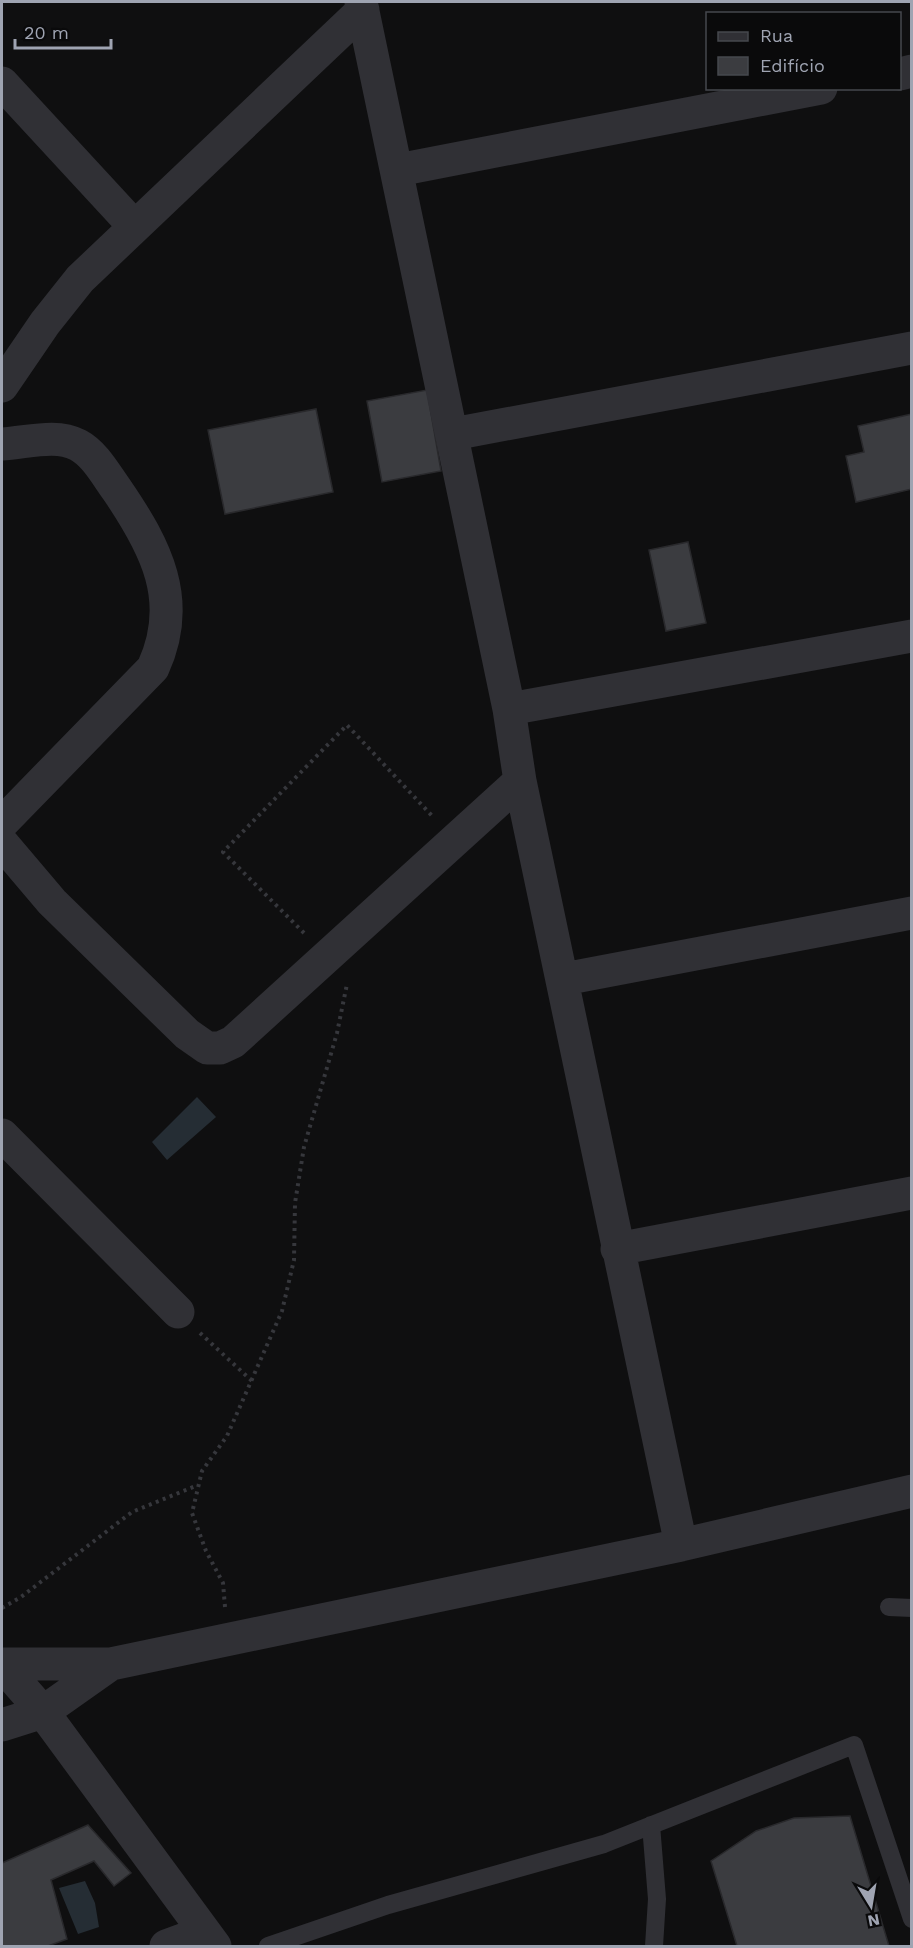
<svg xmlns="http://www.w3.org/2000/svg" width="913" height="1948" viewBox="0 0 913 1948" font-family="'Work Sans',sans-serif">
  <style>
    .water { fill: #252d34 }
    .building { fill: #3b3c40; stroke: #29292c; stroke-width: 1.5 }
    .lines { fill: none; stroke-linecap: round; stroke-linejoin: round }
    .path { stroke: #36373c; stroke-width: 4; stroke-dasharray: 3 4.5; stroke-linecap: butt }
    .lane { stroke: #303035; stroke-width: 18 }
    .street { stroke: #303035; stroke-width: 33 }
  </style>
  <rect width="100%" height="100%" fill="#0f0f10"/>
  <!-- water -->
  <path class="water" d="M197,1097L216,1117L167,1160L152,1142Z
    M85,1881L95,1903L99,1927L78,1934L59,1888Z"/>
  <!-- building -->
  <path class="building" d="M427,390L441,471L382,482L367,401Z
    M316,409L333,492L225,514L208,430Z
    M912,414V489L856,502L846,456L864,452L858,426Z
    M688,542L706,623L666,631L649,550Z
    M850,1816L889,1946H737L711,1861L756,1831L794,1818Z
    M88,1825L131,1873L114,1886L94,1861L51,1880L67,1939L48,1946H2V1863Z"/>
  <g class="lines">
    <!-- path -->
    <path class="path" d="M304,933L223,852L347,725L434,818
      M200,1333L252,1381
      M225,1607L223,1583L206,1551L192,1513L202,1471L227,1436L282,1311L294,1260L295,1203L304,1147L337,1033L347,984
      M2,1608L21,1597L132,1512L198,1485"/>
    <!-- lane -->
    <path class="lane" d="M889,1607L912,1608
      M651,1825L657,1899L654,1946
      M268,1946L388,1905L604,1844L854,1745L912,1919"/>
    <!-- street -->
    <path class="street" d="M361,2L509,709L520,781L681,1545
      M900,74L912,71
      M2,83L134,226
      M398,170L821,88
      M2,386L45,323L80,279L363,10
      M453,434L912,348
      M2,444C26,443 56,433 78,445C95,454 106,475 117,490C156,547 184,601 153,668L2,823
      M509,709L912,636
      M2,843L52,902L187,1034L207,1048H220L233,1042L520,781
      M564,979L912,913
      M2,1135L178,1312
      M617,1249L912,1193
      M2,1664H111L681,1545L912,1491
      M2,1665L43,1712L215,1946
      M2,1725L43,1712L111,1664
      M166,1946L204,1932"/>
  </g>
  <!-- border -->
  <rect width="913" height="1948" fill="none" stroke="#9fa4b2" stroke-width="6"/>
  <!-- legend -->
  <rect x="706" y="12" width="195" height="78" fill="#0a0a0b" stroke="#46484e" stroke-width="1.5"/>
  <rect x="718" y="32" width="30" height="9" fill="#303035" stroke="#46484e" stroke-width="1.5"/>
  <text x="760" y="42" font-size="18" fill="#9fa4b2">Rua</text>
  <rect x="718" y="57" width="30" height="18" fill="#3b3c40" stroke="#46484e" stroke-width="1.5"/>
  <text x="760" y="72" font-size="18" fill="#9fa4b2">Edifício</text>
  <!-- north arrow -->
  <g transform="translate(871 1906) rotate(169)" stroke="#0a0a0b" stroke-width="4.5" paint-order="stroke">
  <path d="M0-4.5L10 22L0 15L-10 22Z" fill="#9fa4b2"/>
  <text y="-9" font-size="16" font-weight="bold" text-anchor="middle" fill="#9fa4b2">N</text>
  </g>
  <!-- scale -->
  <path d="M15 39v9h96v-9" fill="none" stroke="#9fa4b2" stroke-width="3"/>
  <text x="24" y="39" font-size="18" fill="#9fa4b2" stroke="#0a0a0b" stroke-width="4.5" paint-order="stroke">20 m</text>
</svg>
